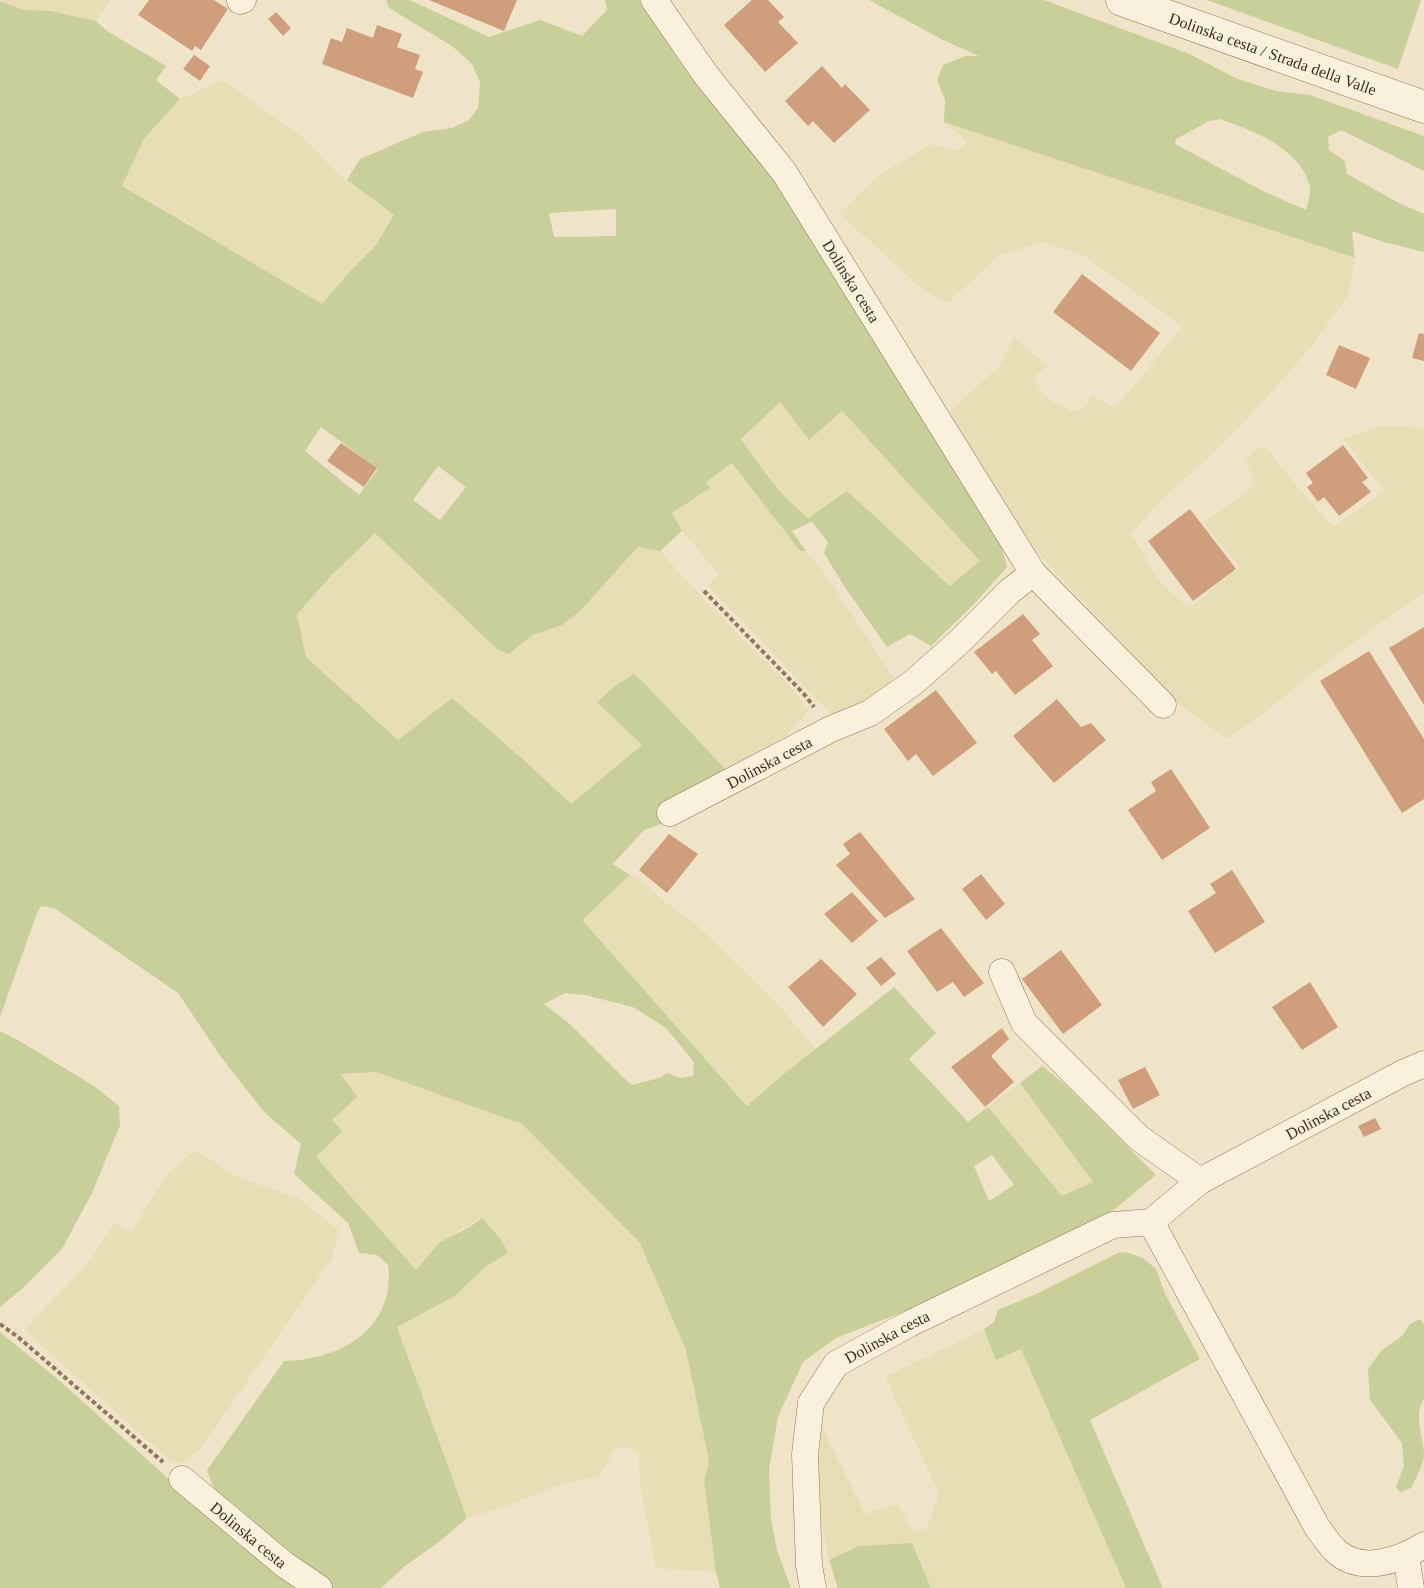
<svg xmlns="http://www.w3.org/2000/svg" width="1424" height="1588" viewBox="0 0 1424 1588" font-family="'Times New Roman',serif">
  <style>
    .farmland { fill: #e6deb5 }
    .green { fill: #c9cf9b; fill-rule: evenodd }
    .building { fill: #cf9f7d }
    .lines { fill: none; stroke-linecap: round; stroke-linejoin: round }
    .minor-casing { stroke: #8d765c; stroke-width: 27 }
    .tertiary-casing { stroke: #8d765c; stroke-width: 33 }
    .path { stroke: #8d765c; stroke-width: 4; stroke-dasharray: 4.5 3; stroke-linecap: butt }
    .minor { stroke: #faf1dc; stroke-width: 26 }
    .tertiary { stroke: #faf1dc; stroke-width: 32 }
    .labels { text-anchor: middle; stroke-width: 4.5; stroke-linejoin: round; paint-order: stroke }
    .street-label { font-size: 16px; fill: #3d2e20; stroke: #f7eed8 }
  </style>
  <rect width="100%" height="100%" fill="#f0e4c8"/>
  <!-- farmland -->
  <path class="farmland" d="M0,0H111L96,21L51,11L25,10Z
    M223,80L302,137L338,174L394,215L376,245L352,269L322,304L247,262L185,221L121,185L143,140L180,99Z
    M944,122L1355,258L1348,296L1312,346L1248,418L1210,456L1160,501L1131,534L1160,582L1189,608L1240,567L1203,522L1228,506L1256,484L1246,462L1256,449L1268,448L1279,465L1333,527L1384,491L1344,439L1380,426L1411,427L1424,429V593L1398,610L1310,675L1263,714L1227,739L1177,703L1036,551L948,414L1001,364L1014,337L1049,367L1035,374V381L1043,393L1054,402L1074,412L1085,407L1092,395L1114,408L1141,378L1182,326L1081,254L1043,242L999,255L948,303L923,290L839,213L882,173L932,144L956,151L967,142Z
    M780,402L842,411L981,561L951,586L847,492L808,519L797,509L758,464L741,439Z
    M732,463L800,551H806L824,572L893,677L883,692L840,716L832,713L822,705L708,585L719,574L682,531L672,513L709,488L706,482Z
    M375,532L498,650L509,654L532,635L562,625L580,611L638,547L660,551L710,606L790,686L809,711L788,734L728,772L646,685L642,745L571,804L525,761L398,740L306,657L297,614L331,576Z
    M630,875L637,877L664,901L698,926L782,1009L816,1049L748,1106L581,920Z
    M376,1072L523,1124L640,1243L686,1350L709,1461L704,1481L716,1572L656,1568L640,1485L638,1452L627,1447L615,1449L599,1476L561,1484L503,1507L467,1518L397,1327L455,1296L485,1266L508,1253L482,1218L440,1242L416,1271L316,1157L341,1131L332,1121L341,1074Z
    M1020,1083L1093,1182L1062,1196L988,1107Z
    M193,1151L204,1155L237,1177L298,1198L338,1229L333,1257L201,1448L183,1463L171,1461L24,1330L87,1264L114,1223L131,1233L165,1177Z
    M984,1329L996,1359L1021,1349L1126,1588H931L911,1543L859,1546L829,1560L815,1488L817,1449L822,1428L865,1514L896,1504L915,1532L927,1528L939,1494L885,1377Z"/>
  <!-- green -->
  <path class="green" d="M386,0H410L489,37L540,20L582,36L607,10L605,0H639L685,69L784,191L997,529L1007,567L975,603L931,646L910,634L887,647L844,586L824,553L828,542L812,522L792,531L806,551H800L732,463L706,482L710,488L672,513L682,531L660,551L638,547L580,611L562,625L532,635L509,654L498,650L375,533L331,576L297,614L306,657L398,740L452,698L525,761L571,804L642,745L597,702L616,685L634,674L646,685L728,772L667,808L661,824L644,830L613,864L630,875L582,920L747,1106L779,1078L894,987L936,1033L909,1059L968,1122L988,1107L1062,1196L1093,1182L1020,1083L1042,1066L1066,1085L1156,1175L1115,1209L978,1283L836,1338L803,1362L778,1417L769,1469L771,1519L777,1550L791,1588H720L716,1572L704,1481L709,1461L686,1350L640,1243L522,1124L376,1072L341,1074L357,1097L332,1120L342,1131L316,1157L416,1270L440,1242L470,1227L482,1218L502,1241L508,1253L485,1267L455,1296L397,1327L467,1518L439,1542L405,1566L381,1588H330L222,1501L212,1484L207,1470L284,1361C341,1360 396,1328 388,1265L377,1255L359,1253L348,1223L294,1174L301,1144L264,1112L221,1057L178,993L54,908L41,906L36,916L0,1017V1L25,10L51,11L96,21L107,31L166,66L156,80L180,99L143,140L122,186C189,224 254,265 322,304L352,269L376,245L394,215L347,180L360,159L423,132L452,128L469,120L478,108L480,82L472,64L452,46L389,8ZM616,209V236L554,237L549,213ZM780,402L809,440L842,411L980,561L950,586L847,491L808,518C782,497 760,467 741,439ZM321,427L378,469L359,495L305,451ZM438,466L466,487L440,520L413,500ZM565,993L585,995L633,1007L666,1028L694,1062L693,1076L680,1078L667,1073L660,1078L631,1085L571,1025L544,1004ZM992,1155L1014,1185L989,1201L974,1166Z
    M869,0H1044L1187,53L1238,79L1276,91L1310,95L1424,136V171L1341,130L1328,137L1329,150L1345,161L1347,174L1399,203L1424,214V252L1384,242L1352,231L1355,258L944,122L945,100L937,80L943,65L965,56H979L943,40ZM1220,119C1253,131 1301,148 1310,187C1311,194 1308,203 1306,210L1263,191L1175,144L1176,139L1209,121Z
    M1207,0H1421L1398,69Z
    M0,1031L18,1040L94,1086L119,1106L120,1125L92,1193L62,1249L24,1287L0,1307Z
    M1126,1252L1143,1258L1156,1269L1165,1294L1200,1359L1090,1420L1163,1588H1126L1021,1349L996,1360L984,1329L994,1322L998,1310L1036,1294L1118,1253Z
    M1420,1319L1424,1324V1399C1413,1414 1424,1439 1424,1456C1422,1467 1416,1478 1411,1488L1400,1492L1396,1487L1404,1466L1402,1443L1370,1400L1368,1369L1381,1351L1402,1336L1410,1324Z
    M0,1332L60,1381L172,1482L306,1588H0Z
    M912,1543L931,1588H838L829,1560L859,1546Z"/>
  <!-- building -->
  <path class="building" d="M149,0H214L228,9L201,50L195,46L192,51L138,15Z
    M429,0H517L504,31Z
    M752,0H768L784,17L778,22L798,43L765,72L724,25Z
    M276,12L291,28L283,36L268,19Z
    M377,25L402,34L397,47L420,55L415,69L423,72L413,98L322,64L331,38L342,42L347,28L373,38Z
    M194,55L210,66L200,81L183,69Z
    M822,66L842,88L845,84L870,110L834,143L813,121L808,126L785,101Z
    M1082,274L1160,333L1131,371L1053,312Z
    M1419,333L1424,334V361L1412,358Z
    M1339,345L1370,358L1356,389L1326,375Z
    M341,443L377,468L364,487L327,461Z
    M1343,445L1368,478L1362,482L1371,492L1339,516L1324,497L1318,502L1307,487L1313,483L1306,473Z
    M1190,509L1236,569L1193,601L1148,541Z
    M1023,614L1040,634L1032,640L1053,666L1015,695L996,671L992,674L974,652Z
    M1424,627V705L1389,648Z
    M1369,651L1424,739V799L1402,813L1320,681Z
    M936,690L977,743L933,776L916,754L908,761L884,729Z
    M1057,699L1081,727L1091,723L1106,740L1054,783L1013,736Z
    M1171,769L1210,828L1162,860L1128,810L1156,791L1151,782Z
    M860,832L915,899L885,918L836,865L850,854L843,844Z
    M669,834L698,854L667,893L639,870Z
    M1232,870L1265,922L1215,953L1188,911L1216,893L1210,884Z
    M981,874L1005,904L986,920L962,889Z
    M852,892L878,921L852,943L824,914Z
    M941,928L984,983L964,997L953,982L937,992L907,951Z
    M1061,950L1102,1005L1063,1034L1022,979Z
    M881,957L896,974L881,986L866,968Z
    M821,959L857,994L823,1027L788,987Z
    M1310,982L1338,1027L1302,1050L1272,1007Z
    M1002,1028L1009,1039L991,1056L1014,1082L985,1107L951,1067Z
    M1145,1067L1160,1095L1133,1109L1118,1080Z
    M1375,1118L1381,1129L1364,1137L1358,1126Z"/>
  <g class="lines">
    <!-- minor casing -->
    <g class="minor-casing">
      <g id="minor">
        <path id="s1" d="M654,0L706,75L784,172L1033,573L1010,591L960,641L914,682L870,713L831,729L670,813"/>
        <path d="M240,1L243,0"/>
        <path d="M1033,573L1163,705"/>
        <path d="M1002,972L1024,1023L1139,1138L1200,1181"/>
        <path d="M1424,1064L1403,1073L1200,1181L1151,1222L1317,1527C1323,1535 1329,1545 1337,1552C1362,1574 1400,1560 1424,1545"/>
        <path id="s2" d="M182,1479L285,1565L319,1588"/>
        <path d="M1406,1556L1411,1588"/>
        <path id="s3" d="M813,1588L809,1565L805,1454L811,1403L836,1364L909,1324L1113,1225L1151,1222"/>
      </g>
    </g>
    <!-- tertiary casing -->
    <g class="tertiary-casing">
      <g id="tertiary">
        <path id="s4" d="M1122,0L1424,107"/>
      </g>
    </g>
    <!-- path -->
    <path class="path" d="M704,591L804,694L814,707
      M0,1324L18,1337L163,1462"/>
    <!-- minor -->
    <use href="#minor" class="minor"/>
    <!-- tertiary -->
    <use href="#tertiary" class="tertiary"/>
  </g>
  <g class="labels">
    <!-- street labels -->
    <g class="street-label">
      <text dy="6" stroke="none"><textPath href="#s4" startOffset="160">Dolinska cesta / Strada della Valle</textPath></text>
      <text dy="6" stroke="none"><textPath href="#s1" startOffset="344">Dolinska cesta</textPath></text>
      <text transform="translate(769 762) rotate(-28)" y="6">Dolinska cesta</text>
      <text transform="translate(1328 1113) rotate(-28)" y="6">Dolinska cesta</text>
      <text dy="6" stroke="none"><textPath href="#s3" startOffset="290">Dolinska cesta</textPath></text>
      <text dy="6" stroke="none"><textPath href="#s2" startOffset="87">Dolinska cesta</textPath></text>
    </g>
  </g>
</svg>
